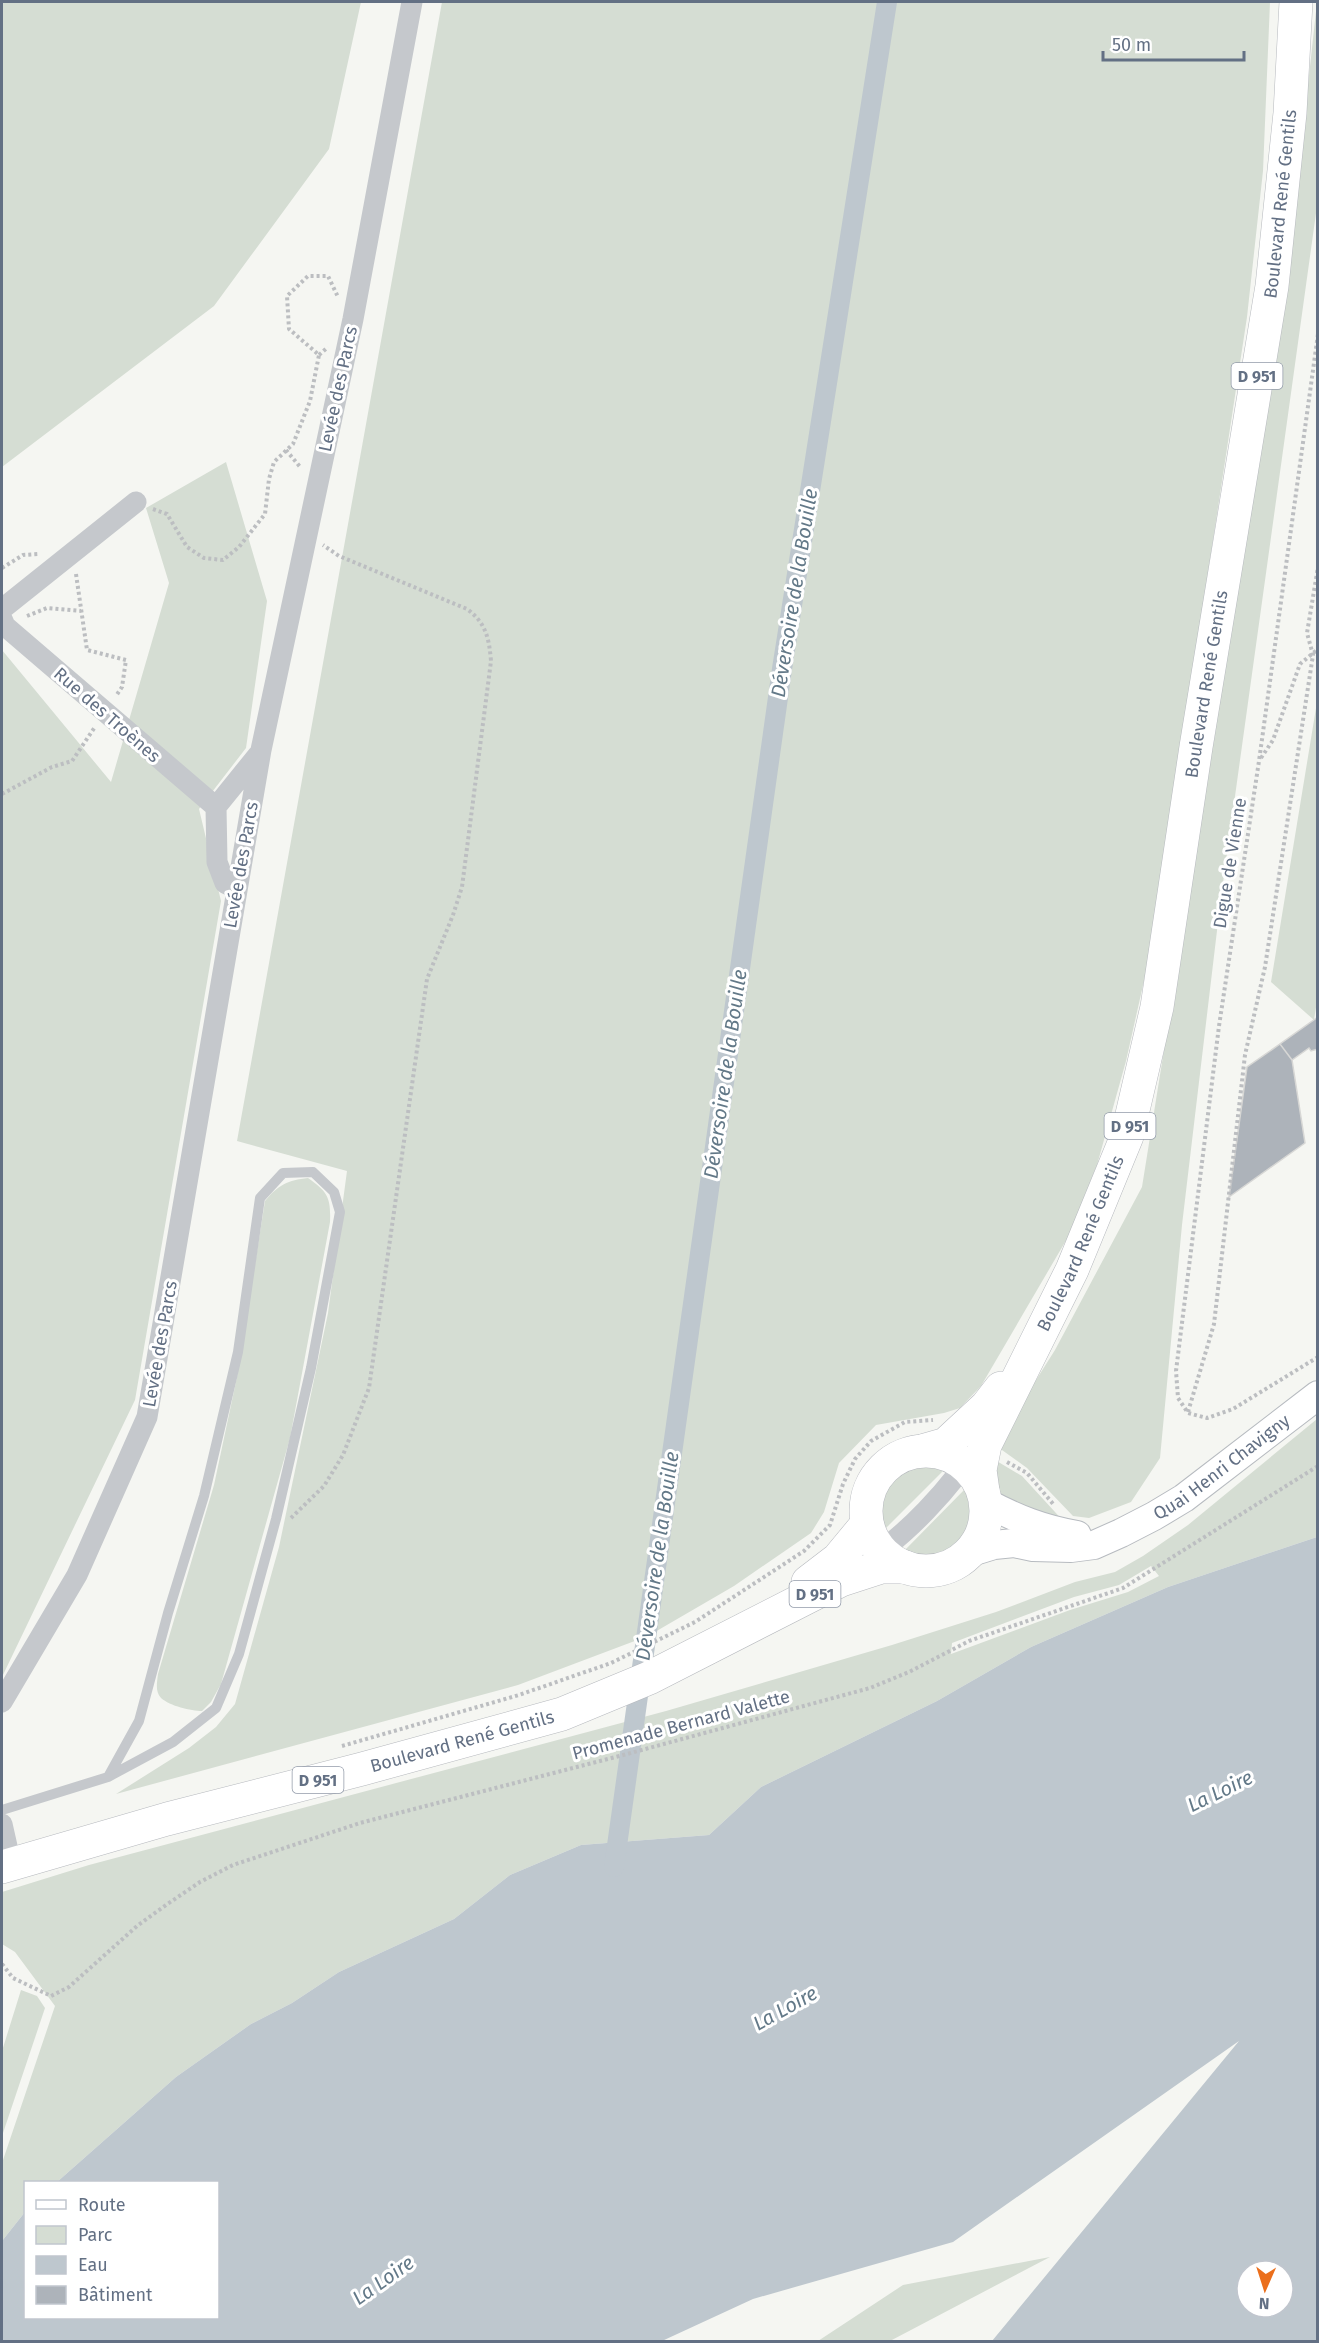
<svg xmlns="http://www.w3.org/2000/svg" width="1319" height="2343" viewBox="0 0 1319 2343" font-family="'Fira Sans',sans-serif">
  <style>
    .green { fill: #d5ddd3; fill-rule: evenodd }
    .water { fill: #bec7ce; fill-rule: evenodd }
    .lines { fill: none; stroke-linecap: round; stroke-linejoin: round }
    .canal { stroke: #bec7ce; stroke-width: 20 }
    .building { fill: #adb3ba; stroke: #d7d7d5; stroke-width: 1.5 }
    .secondary-casing { stroke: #b7bbc0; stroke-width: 30 }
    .primary-casing { stroke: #b6b9be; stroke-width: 34 }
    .path { stroke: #bcbec1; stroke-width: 4; stroke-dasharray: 3 3; stroke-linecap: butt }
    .service { stroke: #c5c8cc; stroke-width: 10 }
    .minor { stroke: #c5c8cc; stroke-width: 21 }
    .secondary { stroke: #fff; stroke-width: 28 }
    .primary { stroke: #fff; stroke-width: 33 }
    .labels { text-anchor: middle; stroke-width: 6; stroke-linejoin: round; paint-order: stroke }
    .shield { fill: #fff; stroke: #929ba9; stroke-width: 1.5 }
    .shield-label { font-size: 16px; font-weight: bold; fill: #637084 }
    .street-label { font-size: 18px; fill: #637084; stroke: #fff }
    .water-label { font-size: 20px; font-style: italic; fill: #637988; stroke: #fff }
  </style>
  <rect width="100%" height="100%" fill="#f5f6f2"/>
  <!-- green -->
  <path class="green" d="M2,2H361L329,149L214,306L2,467Z
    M442,2H1270L1263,171L1247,317L1150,954L1126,1061L1097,1165L1068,1237L981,1386L960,1408L944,1413L876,1425L839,1463L824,1512L811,1533L734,1586L648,1636L518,1685L116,1794L189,1748L216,1727L235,1704L279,1547L328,1313L347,1171L237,1141Z
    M1317,2V206L1221,897L1182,1225L1160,1458L1131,1502L1089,1518L1073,1516L1027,1468L995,1445L1055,1350L1142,1187L1285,297Z
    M226,462L267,601L246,748L199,809L221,901L135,1400L2,1677V650L111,782L169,583L146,508Z
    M1317,702L1318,995L1314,1020L1271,982Z
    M308,1178C328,1192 331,1198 330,1222L290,1438L221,1684L211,1702L202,1711C191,1711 170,1706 161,1698C155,1692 157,1682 158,1674L214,1485L237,1377L265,1201C278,1185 288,1180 308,1178Z
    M1317,1419V1537L1168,1587L1031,1647L937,1701L761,1787L709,1835L581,1845L510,1875L454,1919L339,1972L292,2003L251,2024L176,2077L57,2182H26L25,2212L2,2241V2163L55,2006L15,1952L2,1944V1892L89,1865L666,1711L892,1645L996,1612L1075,1582L1115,1572L1143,1556L1188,1525ZM1151,1566L1159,1576L1128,1592L1070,1610L951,1654L952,1643L1074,1597L1119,1585Z
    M990,1457L1022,1476L1066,1524L999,1499Z
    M927,1464L944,1470L884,1530C871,1494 894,1471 927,1464Z
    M965,1489C976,1518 966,1549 933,1556C923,1557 913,1554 904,1551Z
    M21,1990L37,1996L45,2008L2,2136V2051Z
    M1050,2257L890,2341H818L903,2285Z"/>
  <!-- water -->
  <path class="water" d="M1317,1537V2341H992L1239,2041L953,2242L753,2299L662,2341H2V2241L25,2212L26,2318H218V2182H57L176,2077L251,2024L292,2003L339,1972L454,1919L510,1875L581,1845L709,1835L761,1787L937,1701L1031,1647L1168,1587ZM1247,2271H1283V2307H1247Z"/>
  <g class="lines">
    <!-- canal -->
    <path class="canal" d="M614,1867L782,669L887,2"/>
  </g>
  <!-- building -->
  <path class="building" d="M1318,1017V1049L1311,1051L1309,1048L1292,1060L1280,1044Z
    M1280,1044L1292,1060L1305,1143L1229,1197L1247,1067Z"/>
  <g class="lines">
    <!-- secondary casing -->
    <g class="secondary-casing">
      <g id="secondary">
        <path d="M985,1502C1017,1519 1042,1529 1077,1535"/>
        <path id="s1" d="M968,1553L994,1545L1014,1543L1033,1547L1071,1548L1094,1545L1121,1533L1154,1516L1184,1498L1318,1395"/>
      </g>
    </g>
    <!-- primary casing -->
    <g class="primary-casing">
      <g id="primary">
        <path d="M925,1450L946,1444L987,1406L1001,1388"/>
        <circle cx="926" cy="1511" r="60"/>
        <path id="s2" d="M983,1491L980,1470L985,1445L1072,1270L1127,1136L1157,1007L1196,747L1272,286L1290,113L1296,2"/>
        <path d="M808,1582L838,1559L867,1524"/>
        <path id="s3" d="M2,1867L167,1819L362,1769L562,1714L649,1678L841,1580L881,1567H905"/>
      </g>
    </g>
    <!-- path -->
    <path class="path" d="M1318,334L1259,761L1219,1026L1176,1371L1178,1398L1188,1413L1207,1418L1233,1409L1318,1357
      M319,355L328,347
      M286,450L301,468
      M153,509L167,514L187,547L204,558L223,560L239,547L265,514L269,479L274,462L293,444L310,401L319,355L289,329L287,296L308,276H328L338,297
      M2,568L23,555L39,554
      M76,574L87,650L126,660L122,687L116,696
      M27,616L47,608L81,611
      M1261,758L1273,740L1300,664L1318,649
      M2,794L52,767L72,761L95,727
      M1188,1412L1214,1324L1245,1055L1265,967L1313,655L1307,633L1318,567
      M1007,1462L1027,1473L1054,1505
      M291,1518L324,1486L343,1455L369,1388L427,979L453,915L462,887L491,661C489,638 486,623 467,609L339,556L323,545
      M342,1746L519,1695L611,1663L695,1622L804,1551L830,1525L843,1484L855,1459L871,1441L905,1422L933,1420
      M2,1964L13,1978L51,1996L69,1987L137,1926L166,1905L200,1882L233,1865L360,1823L627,1754L870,1688L909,1672L969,1641L1123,1588L1318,1466"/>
    <!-- service -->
    <path class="service" d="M2,1810L108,1777L173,1742L216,1708L239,1654L276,1519L311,1368L340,1212L334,1192L313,1172L283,1173L260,1198L238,1352L204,1496L168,1613L139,1721L108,1777"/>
    <!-- minor -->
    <path class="minor" d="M2,609L136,502
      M2,619L5,626L216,807L217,862L225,883L237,889
      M216,807L258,755
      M858,1565C902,1542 955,1484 980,1441
      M2,1702L77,1575L147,1417L261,750L353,319L412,2
      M2,1824L11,1864"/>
    <!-- secondary -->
    <use href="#secondary" class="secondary"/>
    <!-- primary -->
    <use href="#primary" class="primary"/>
  </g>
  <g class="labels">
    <!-- shield labels -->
    <g class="shield">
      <rect x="1231.5" y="363" width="51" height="26" rx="4.5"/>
      <rect x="1104.5" y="1113" width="51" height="26" rx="4.5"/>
      <rect x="789.5" y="1581" width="51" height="26" rx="4.5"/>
      <rect x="292.5" y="1767" width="51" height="26" rx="4.5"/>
    </g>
    <g class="shield-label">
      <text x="1257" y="382">D 951</text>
      <text x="1130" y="1132">D 951</text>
      <text x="815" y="1600">D 951</text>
      <text x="318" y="1786">D 951</text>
    </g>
    <!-- street labels -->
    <g class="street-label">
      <text dy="6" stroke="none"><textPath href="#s2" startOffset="1332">Boulevard René Gentils</textPath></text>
      <text transform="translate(338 389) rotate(-78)" y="6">Levée des Parcs</text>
      <text dy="6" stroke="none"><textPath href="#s2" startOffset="846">Boulevard René Gentils</textPath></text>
      <text transform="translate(107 715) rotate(41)" y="6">Rue des Troènes</text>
      <text transform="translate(1230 863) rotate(-81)" y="6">Digue de Vienne</text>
      <text transform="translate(241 865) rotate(-80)" y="6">Levée des Parcs</text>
      <text dy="6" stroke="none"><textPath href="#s2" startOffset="270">Boulevard René Gentils</textPath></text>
      <text transform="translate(160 1344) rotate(-80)" y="6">Levée des Parcs</text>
      <text dy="6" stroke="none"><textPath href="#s1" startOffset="278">Quai Henri Chavigny</textPath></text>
      <text transform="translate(681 1725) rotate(-15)" y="6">Promenade Bernard Valette</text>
      <text dy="6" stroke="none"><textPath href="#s3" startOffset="477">Boulevard René Gentils</textPath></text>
    </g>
    <!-- water labels -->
    <g class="water-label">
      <text transform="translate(794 593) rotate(-81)" y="7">Déversoire de la Bouille</text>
      <text transform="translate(725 1074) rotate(-82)" y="7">Déversoire de la Bouille</text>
      <text transform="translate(657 1556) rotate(-82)" y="7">Déversoire de la Bouille</text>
      <text transform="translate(1220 1791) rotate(-26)" y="7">La Loire</text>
      <text transform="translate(785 2008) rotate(-29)" y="7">La Loire</text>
      <text transform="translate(383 2280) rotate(-35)" y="7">La Loire</text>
    </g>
  </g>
  <!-- border -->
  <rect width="1319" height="2343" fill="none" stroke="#637084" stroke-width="6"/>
  <!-- legend -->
  <rect x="24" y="2181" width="195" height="138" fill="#ffffff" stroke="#c1c6ce" stroke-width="1.5"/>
  <rect x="36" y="2200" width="30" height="9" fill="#ffffff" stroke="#c1c6ce" stroke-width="1.5"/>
  <text x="78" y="2211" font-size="18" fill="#637084">Route</text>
  <rect x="36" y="2226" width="30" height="18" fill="#d5ddd3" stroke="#c1c6ce" stroke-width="1.5"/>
  <text x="78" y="2241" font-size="18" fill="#637084">Parc</text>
  <rect x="36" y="2256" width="30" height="18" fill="#bec7ce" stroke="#c1c6ce" stroke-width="1.5"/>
  <text x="78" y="2271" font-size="18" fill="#637084">Eau</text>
  <rect x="36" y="2286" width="30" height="18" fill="#adb3ba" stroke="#c1c6ce" stroke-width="1.5"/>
  <text x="78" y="2301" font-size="18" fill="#637084">Bâtiment</text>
  <!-- north arrow -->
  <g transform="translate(1265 2289) rotate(183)"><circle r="28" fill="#ffffff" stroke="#c1c6ce" stroke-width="1.5"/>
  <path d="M0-4.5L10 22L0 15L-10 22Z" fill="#eb6f1c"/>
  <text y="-9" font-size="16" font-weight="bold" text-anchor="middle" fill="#637084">N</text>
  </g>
  <!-- scale -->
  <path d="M1103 51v9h141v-9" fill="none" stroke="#637084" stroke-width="3"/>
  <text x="1112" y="51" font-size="18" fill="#637084" stroke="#ffffff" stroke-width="4.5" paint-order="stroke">50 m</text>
</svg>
